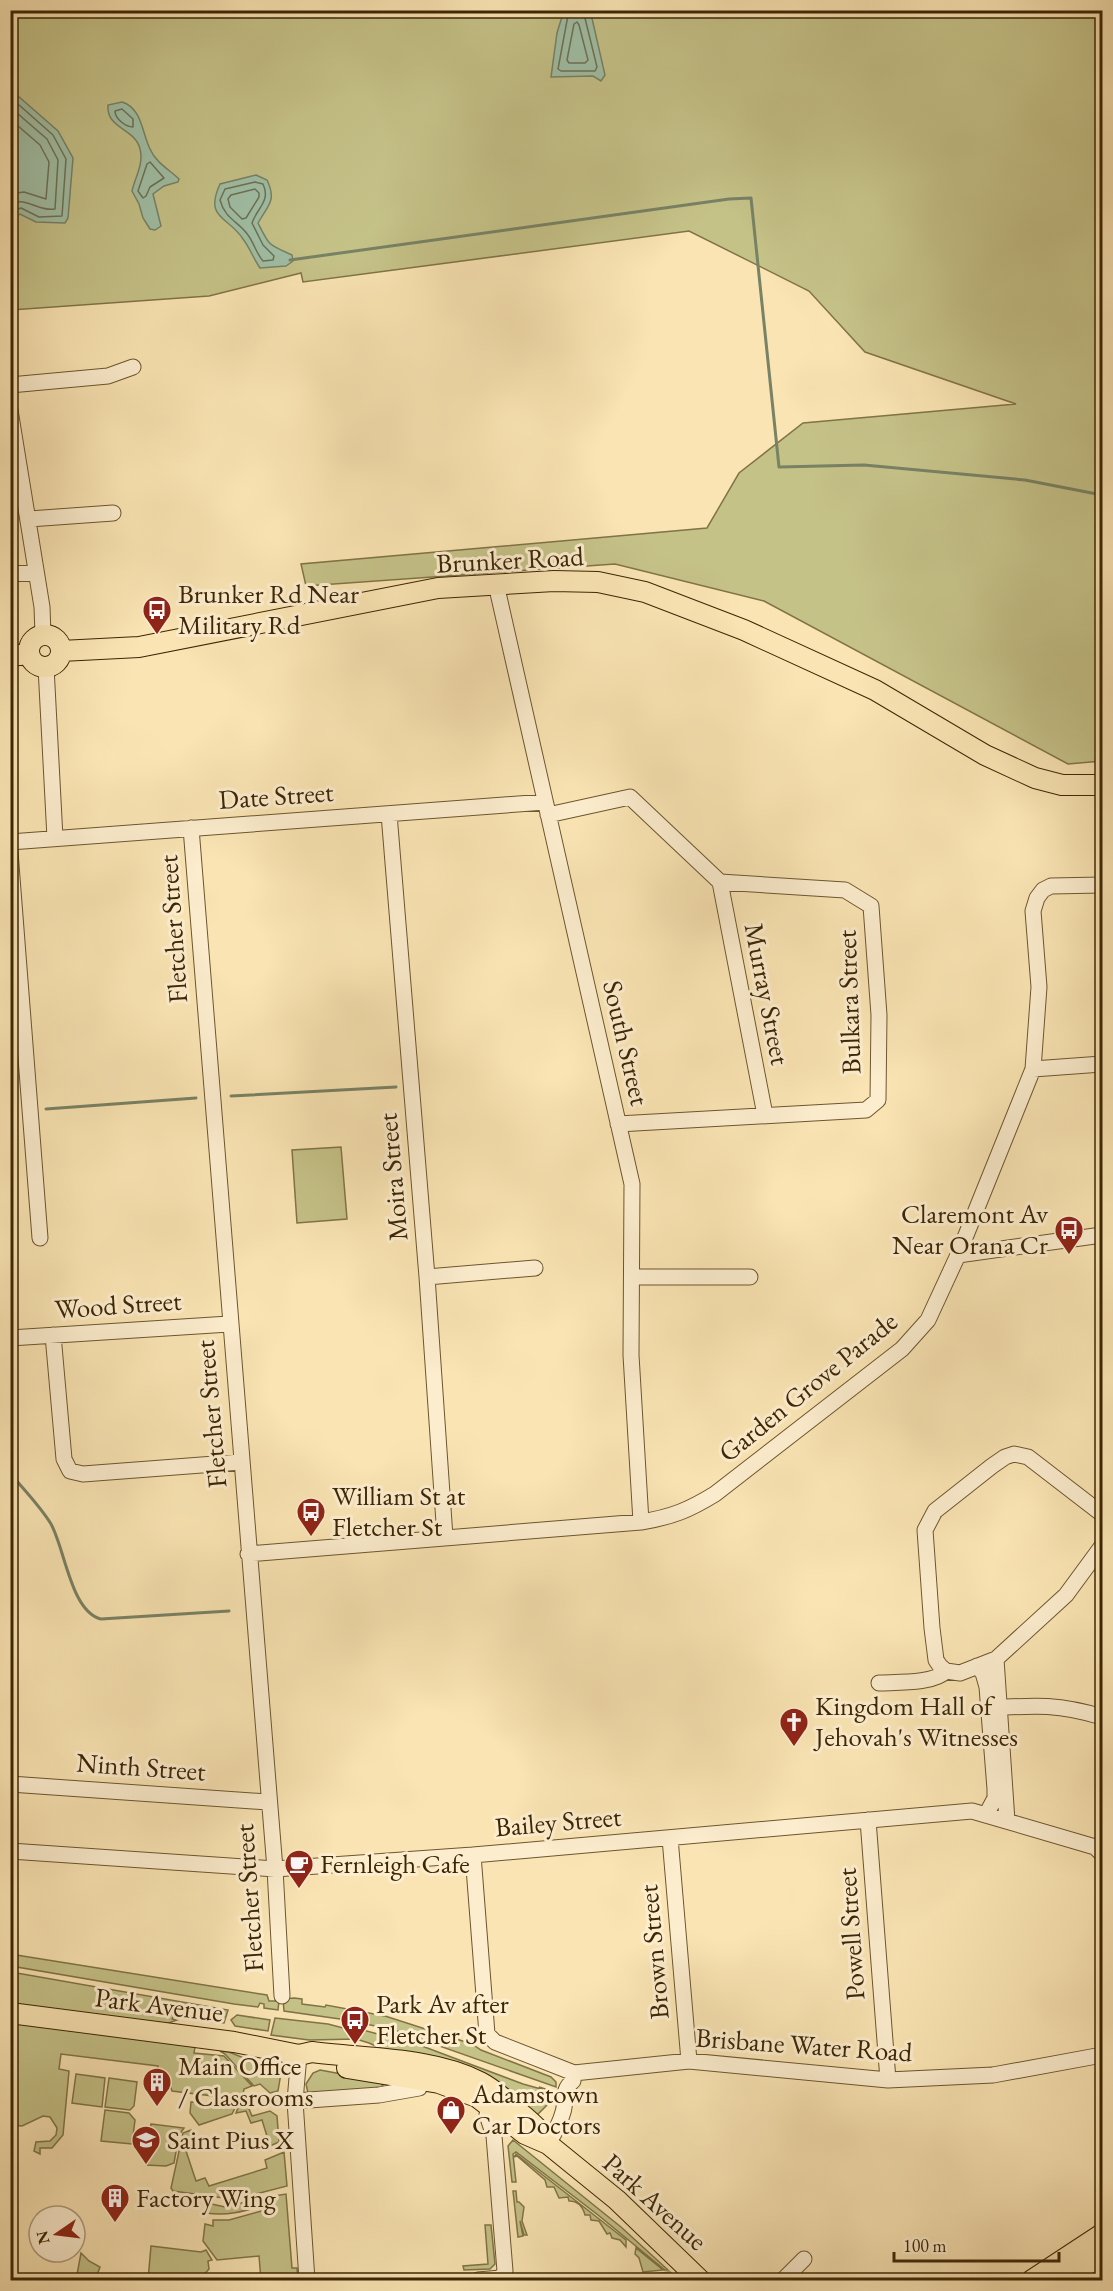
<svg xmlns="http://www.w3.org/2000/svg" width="1113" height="2291" viewBox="0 0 1113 2291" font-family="'EB Garamond',serif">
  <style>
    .green { fill: #c5c288; stroke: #807446; stroke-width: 1.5 }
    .water { fill: #a0bfa6; stroke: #788265; stroke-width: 1.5 }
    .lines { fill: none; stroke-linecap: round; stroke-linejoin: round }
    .shore { stroke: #6e7255; stroke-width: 1.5 }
    .stream { stroke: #788265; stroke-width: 3 }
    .minor-casing { stroke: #6c5630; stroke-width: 17 }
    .major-casing { stroke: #3c2604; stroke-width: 22 }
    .minor { stroke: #fcedce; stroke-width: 15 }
    .major { stroke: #fae4b3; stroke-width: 20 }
    .labels { text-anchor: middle; stroke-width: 6; stroke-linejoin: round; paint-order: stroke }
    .street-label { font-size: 27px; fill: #3c2604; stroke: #fcedce }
    .poi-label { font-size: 27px; fill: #3c2604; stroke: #fcedce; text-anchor: start }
  </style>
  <rect width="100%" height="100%" fill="#fae4b3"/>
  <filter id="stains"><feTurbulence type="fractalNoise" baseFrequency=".00333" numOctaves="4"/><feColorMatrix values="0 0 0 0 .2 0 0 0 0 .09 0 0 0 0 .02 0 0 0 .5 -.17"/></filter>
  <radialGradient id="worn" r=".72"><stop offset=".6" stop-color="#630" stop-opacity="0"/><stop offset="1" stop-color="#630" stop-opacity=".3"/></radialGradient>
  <!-- green -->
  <path class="green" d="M10,11H1102V761L1068,764L764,601L615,564L306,586L301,564L707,528L739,473L803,423L1016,404L865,352L809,291L689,231L303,282L301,273L209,296L11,310Z
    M341,1147L347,1219L297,1223L292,1150Z
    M10,1954L267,1995L269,2001H279L278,2010L264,2008V2004L260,2003L258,2007L234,2004L11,1966Z
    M11,1972L228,2010L224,2023L173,2017L172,2019L177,2020L163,2025L11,2004Z
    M294,1998L302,1999V2004L325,2007L326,2005L385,2016L472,2044L481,2050L551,2077L556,2082V2087L394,2030L347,2020L284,2011L283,1999Z
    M237,2015L270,2020L268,2031L235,2026L231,2020Z
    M11,2017L195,2047L194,2053L224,2056L252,2086L244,2089L242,2099L229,2101V2098L172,2091L171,2088H165L164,2091L156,2090L158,2066L61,2054L59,2069L69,2071L63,2135L52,2148H40V2154L34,2151L36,2142L50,2141L56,2135L57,2128L50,2117L43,2116L22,2126L11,2125Z
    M275,2018L328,2024L347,2029L352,2027L422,2046L523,2084L541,2089L539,2087L552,2091L553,2095L550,2102L535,2117L369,2043L356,2039L309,2040L271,2035Z
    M220,2051L229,2052L244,2058V2061L279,2066L281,2073L278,2091L270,2093L260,2084L254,2086L225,2054Z
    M320,2070L379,2081L383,2086L381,2088L308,2093L306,2084L313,2073Z
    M76,2074L105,2078L102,2107L72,2103Z
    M109,2078L137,2082L134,2106L130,2110L105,2107Z
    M191,2102L236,2106L232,2114L199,2125L190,2113Z
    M244,2103L249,2109L252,2116L270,2111L277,2116L279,2142L270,2146L262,2120L251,2123L246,2111L236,2113L239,2105Z
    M105,2110L129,2113L135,2120L132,2144L101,2141Z
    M151,2124L184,2128L179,2135L174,2163L166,2166L146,2165Z
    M191,2130L194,2141L184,2145L196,2181L205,2178L209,2186L267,2168L265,2160L284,2152L287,2186L225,2202L224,2198L173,2191L171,2188L183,2133Z
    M513,2140L621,2227L668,2270H665L598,2215L516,2152L513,2154L516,2182H512L508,2146Z
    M516,2154L626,2240V2247L620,2240L612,2238L610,2233L607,2234L599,2221L591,2220L590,2215H585C583,2207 578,2201 569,2201L568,2197L559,2198L554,2187H547L545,2180L517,2156L514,2157Z
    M513,2191H516L517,2202H519L524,2207L522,2221L527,2235H524L520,2221L523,2236L518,2237Z
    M286,2194L292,2268H297L298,2280H261L259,2256L217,2260L203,2241L205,2224L213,2226V2220H229L265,2210L268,2206V2197Z
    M265,2197L263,2205C243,2212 227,2216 206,2213L207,2203L225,2207Z
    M485,2225H491L495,2264L490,2269L464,2270L463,2266L488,2264Z
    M151,2246L201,2252L206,2250L212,2260L208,2261L209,2269L199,2280H148Z
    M636,2248L663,2270L643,2272L639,2258L635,2254Z
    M81,2253L89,2261L100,2267L95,2280H76Z
    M670,2272L679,2280H644L643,2275Z"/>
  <!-- water -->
  <path class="water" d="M564,10L587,11L591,14L605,75L601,81L593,76L551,77L557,33Z
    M10,89L58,131L73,158L68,218L65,223L36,222L20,214L11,219Z
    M122,102C142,108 142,133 150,149C156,163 170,170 179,179L178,182L164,186L153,194L161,226L155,230L150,229L143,218L139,204L132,191C135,177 144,164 140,149C135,128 106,129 108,105Z
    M256,175L267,180C277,201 268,205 258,223C270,247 268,244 292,255L293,261L286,266L260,268C253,258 250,248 243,239C228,216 204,219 220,184Z"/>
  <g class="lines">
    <!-- shore -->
    <path class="shore" d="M569,10L558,69L561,71H595L597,67L583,10
      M577,22L579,25L588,60L585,63H569L567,60L574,24Z
      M10,97L53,135L66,159L62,216L39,217L21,208L10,212
      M10,107L47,139L58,160L55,209C38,212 27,196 10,204
      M122,109L133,119V127C126,127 115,119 115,111Z
      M10,119L40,145L49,162L46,199L24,192L10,194
      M150,162L164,178L150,187L146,196L143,198L138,191L147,164Z
      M255,182L263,184C271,201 257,208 252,223L263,245L274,256L273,260L263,261C256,253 254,243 248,235C238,221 225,219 220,200L225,189Z
      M255,189L259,193V197L246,218L242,219L230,207L228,199L231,195Z"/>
    <!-- stream -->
    <path class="stream" d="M290,260L729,199L751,198L779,467L864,465L1025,480L1102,495
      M231,1096L396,1087
      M46,1109L196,1098
      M10,1111H12
      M10,1473C24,1490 40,1506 51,1524C65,1549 71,1612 101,1619L229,1611"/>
    <!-- minor casing -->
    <g class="minor-casing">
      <path id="minor" d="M10,385L108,376L133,367
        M10,410L42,607L43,635
        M29,519L113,513
        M10,574L36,572
        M496,584L632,1184L631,1355L641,1522
        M46,667L55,838
        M389,814L427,1277L445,1537
        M548,815L630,797L720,882L845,890L871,906L879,1015L878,1100L866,1110L618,1124
        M191,828L275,1869L282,1996
        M10,842L545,802
        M10,852L40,1238
        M720,882L765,1115
        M1033,1069L1102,1064
        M958,1255L1102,1235
        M427,1277L535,1268
        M632,1277H750
        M53,1335L64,1459L70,1471L83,1474L241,1462
        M10,1338L229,1324
        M1102,1514L1028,1457L1014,1454L1005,1457L992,1466L935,1511L925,1530L932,1628L936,1660L940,1666L946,1671L960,1673L996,1659L1066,1595L1102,1546
        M248,1554L641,1522C672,1517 689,1510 715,1494L902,1349L928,1320L958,1255L1033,1069L1039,987L1033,911L1037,898L1043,890L1051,886L1102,885
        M996,1659L1007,1821
        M977,1666L983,1673L987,1687L995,1789V1798L986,1815
        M879,1683C897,1682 934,1684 946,1671
        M992,1708C1036,1705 1060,1704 1102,1717
        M10,1784L267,1802
        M868,1820L888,2080
        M670,1838L689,2061
        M10,1851L275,1869L473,1855L972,1811L1095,1847L1102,1854
        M473,1855L487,2034L495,2042L574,2073L689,2061L888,2080L993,2075L1102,2055
        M299,2055L295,2101L307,2280
        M295,2101L379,2095L419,2088L420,2079
        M548,2144C554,2134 560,2124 563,2112C567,2100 561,2090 573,2081
        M478,2280L501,2278L505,2271L494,2136L487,2115L489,2105
        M783,2280L804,2259"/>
    </g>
    <!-- major casing -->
    <g class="major-casing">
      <path id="major" d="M29 651a16 16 0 1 1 32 0a16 16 0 1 1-32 0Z
        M61,651L139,647L438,588L554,581L598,582L645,592L744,630L875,690L985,755L1035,778L1062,785H1102
        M10,656L29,654
        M10,2013L234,2042L299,2055L312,2052C365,2059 432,2057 480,2082C494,2089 505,2100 517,2110C529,2121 541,2129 548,2144
        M347,2068L439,2083L477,2097L525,2134L548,2144L617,2200L700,2280
        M1032,2280L1102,2234
        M1063,2280L1102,2255"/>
    </g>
    <!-- minor -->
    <use href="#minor" class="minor"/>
    <!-- major -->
    <use href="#major" class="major"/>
  </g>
  <!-- icons -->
  <defs>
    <g id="bus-pin" transform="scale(1.5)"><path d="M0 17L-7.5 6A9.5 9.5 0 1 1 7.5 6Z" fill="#8f2418" stroke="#fcedce"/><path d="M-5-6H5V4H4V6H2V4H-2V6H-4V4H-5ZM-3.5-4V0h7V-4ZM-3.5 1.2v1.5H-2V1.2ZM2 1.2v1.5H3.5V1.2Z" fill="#fff"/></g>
    <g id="church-pin" transform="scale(1.5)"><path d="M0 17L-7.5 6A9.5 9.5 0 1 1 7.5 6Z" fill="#8f2418" stroke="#fcedce"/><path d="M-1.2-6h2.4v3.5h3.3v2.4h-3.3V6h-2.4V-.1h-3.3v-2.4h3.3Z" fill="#fff"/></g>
    <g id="cafe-pin" transform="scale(1.5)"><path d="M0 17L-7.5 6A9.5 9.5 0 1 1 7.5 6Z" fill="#8f2418" stroke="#fcedce"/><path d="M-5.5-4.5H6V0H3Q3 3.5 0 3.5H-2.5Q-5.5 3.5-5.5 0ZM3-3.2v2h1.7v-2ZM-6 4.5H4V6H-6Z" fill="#fff"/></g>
    <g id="building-pin" transform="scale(1.5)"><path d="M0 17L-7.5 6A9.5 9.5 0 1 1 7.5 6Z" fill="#8f2418" stroke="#fcedce"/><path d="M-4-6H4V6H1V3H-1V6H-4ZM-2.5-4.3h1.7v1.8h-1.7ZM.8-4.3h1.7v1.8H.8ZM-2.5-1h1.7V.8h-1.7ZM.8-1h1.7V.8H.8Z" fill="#fff"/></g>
    <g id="shop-pin" transform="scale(1.5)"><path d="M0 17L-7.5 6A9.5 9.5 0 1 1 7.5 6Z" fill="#8f2418" stroke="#fcedce"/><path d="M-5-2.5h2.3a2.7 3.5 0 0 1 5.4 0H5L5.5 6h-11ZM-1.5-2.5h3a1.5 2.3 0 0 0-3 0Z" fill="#fff"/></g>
    <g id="school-pin" transform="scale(1.5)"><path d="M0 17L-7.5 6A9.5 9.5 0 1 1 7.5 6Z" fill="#8f2418" stroke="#fcedce"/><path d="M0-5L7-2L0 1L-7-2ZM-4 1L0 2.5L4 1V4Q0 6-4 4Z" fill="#fff"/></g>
  </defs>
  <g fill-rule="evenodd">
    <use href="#bus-pin" x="157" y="610"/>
    <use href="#bus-pin" x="1069" y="1230"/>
    <use href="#bus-pin" x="311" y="1512"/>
    <use href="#church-pin" x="794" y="1722"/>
    <use href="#cafe-pin" x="299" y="1864"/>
    <use href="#bus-pin" x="355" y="2020"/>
    <use href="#building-pin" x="157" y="2082"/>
    <use href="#shop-pin" x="451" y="2110"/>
    <use href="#school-pin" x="146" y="2140"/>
    <use href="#building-pin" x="115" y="2198"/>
  </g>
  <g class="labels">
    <!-- street labels -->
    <g class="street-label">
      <text transform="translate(510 560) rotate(-3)" y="9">Brunker Road</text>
      <text transform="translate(276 796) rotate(-4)" y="9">Date Street</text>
      <text transform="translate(173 929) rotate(-94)" y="9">Fletcher Street</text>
      <text transform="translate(767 994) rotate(79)" y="9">Murray Street</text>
      <text transform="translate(849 1002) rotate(-92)" y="9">Bulkara Street</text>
      <text transform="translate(626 1043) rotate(77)" y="9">South Street</text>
      <text transform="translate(393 1177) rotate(-95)" y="9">Moira Street</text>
      <text transform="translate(118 1305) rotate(-4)" y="9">Wood Street</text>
      <text transform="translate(808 1387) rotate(-39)" y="9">Garden Grove Parade</text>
      <text transform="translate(211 1414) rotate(-95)" y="9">Fletcher Street</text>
      <text transform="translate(141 1767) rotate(4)" y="9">Ninth Street</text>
      <text transform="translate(558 1822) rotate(-5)" y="9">Bailey Street</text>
      <text transform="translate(249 1898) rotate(-94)" y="9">Fletcher Street</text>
      <text transform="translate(851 1934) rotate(-94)" y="9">Powell Street</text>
      <text transform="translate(654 1952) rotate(-95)" y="9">Brown Street</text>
      <text transform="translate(159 2005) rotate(7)" y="9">Park Avenue</text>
      <text transform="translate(804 2045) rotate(4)" y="9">Brisbane Water Road</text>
      <text transform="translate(655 2202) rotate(42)" y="9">Park Avenue</text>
    </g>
    <!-- poi labels -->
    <g class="poi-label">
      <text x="178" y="603">Brunker Rd Near<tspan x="178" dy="31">Military Rd</tspan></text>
      <text x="1048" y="1223" text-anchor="end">Claremont Av<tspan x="1048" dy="31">Near Orana Cr</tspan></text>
      <text x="332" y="1505">William St at<tspan x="332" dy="31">Fletcher St</tspan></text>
      <text x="815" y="1715">Kingdom Hall of<tspan x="815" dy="31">Jehovah's Witnesses</tspan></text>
      <text x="320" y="1873">Fernleigh Cafe</text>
      <text x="376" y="2013">Park Av after<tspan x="376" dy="31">Fletcher St</tspan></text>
      <text x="178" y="2075">Main Office<tspan x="178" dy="31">/ Classrooms</tspan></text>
      <text x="472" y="2103">Adamstown<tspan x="472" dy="31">Car Doctors</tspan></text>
      <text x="167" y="2149">Saint Pius X</text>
      <text x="136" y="2207">Factory Wing</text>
    </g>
  </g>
  <!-- margin -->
  <rect width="1113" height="2291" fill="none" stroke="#fae4b3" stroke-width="36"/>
  <rect x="12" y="12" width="1089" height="2267" fill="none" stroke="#3c2604" stroke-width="3"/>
  <rect x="18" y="18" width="1077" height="2255" fill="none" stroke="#3c2604" stroke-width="1.5"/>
  <!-- north arrow -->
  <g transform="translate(57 2234) rotate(256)"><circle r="28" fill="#fcedce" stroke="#af9d7d" stroke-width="1.5"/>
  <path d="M0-4.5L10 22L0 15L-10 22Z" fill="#8f2418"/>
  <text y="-9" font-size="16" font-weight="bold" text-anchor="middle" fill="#3c2604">N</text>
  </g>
  <!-- scale -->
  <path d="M894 2252v9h165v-9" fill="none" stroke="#3c2604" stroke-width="3"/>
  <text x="903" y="2252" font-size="18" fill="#3c2604" stroke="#fcedce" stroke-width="4.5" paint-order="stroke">100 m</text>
  <rect width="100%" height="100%" filter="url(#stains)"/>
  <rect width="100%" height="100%" fill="url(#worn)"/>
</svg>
